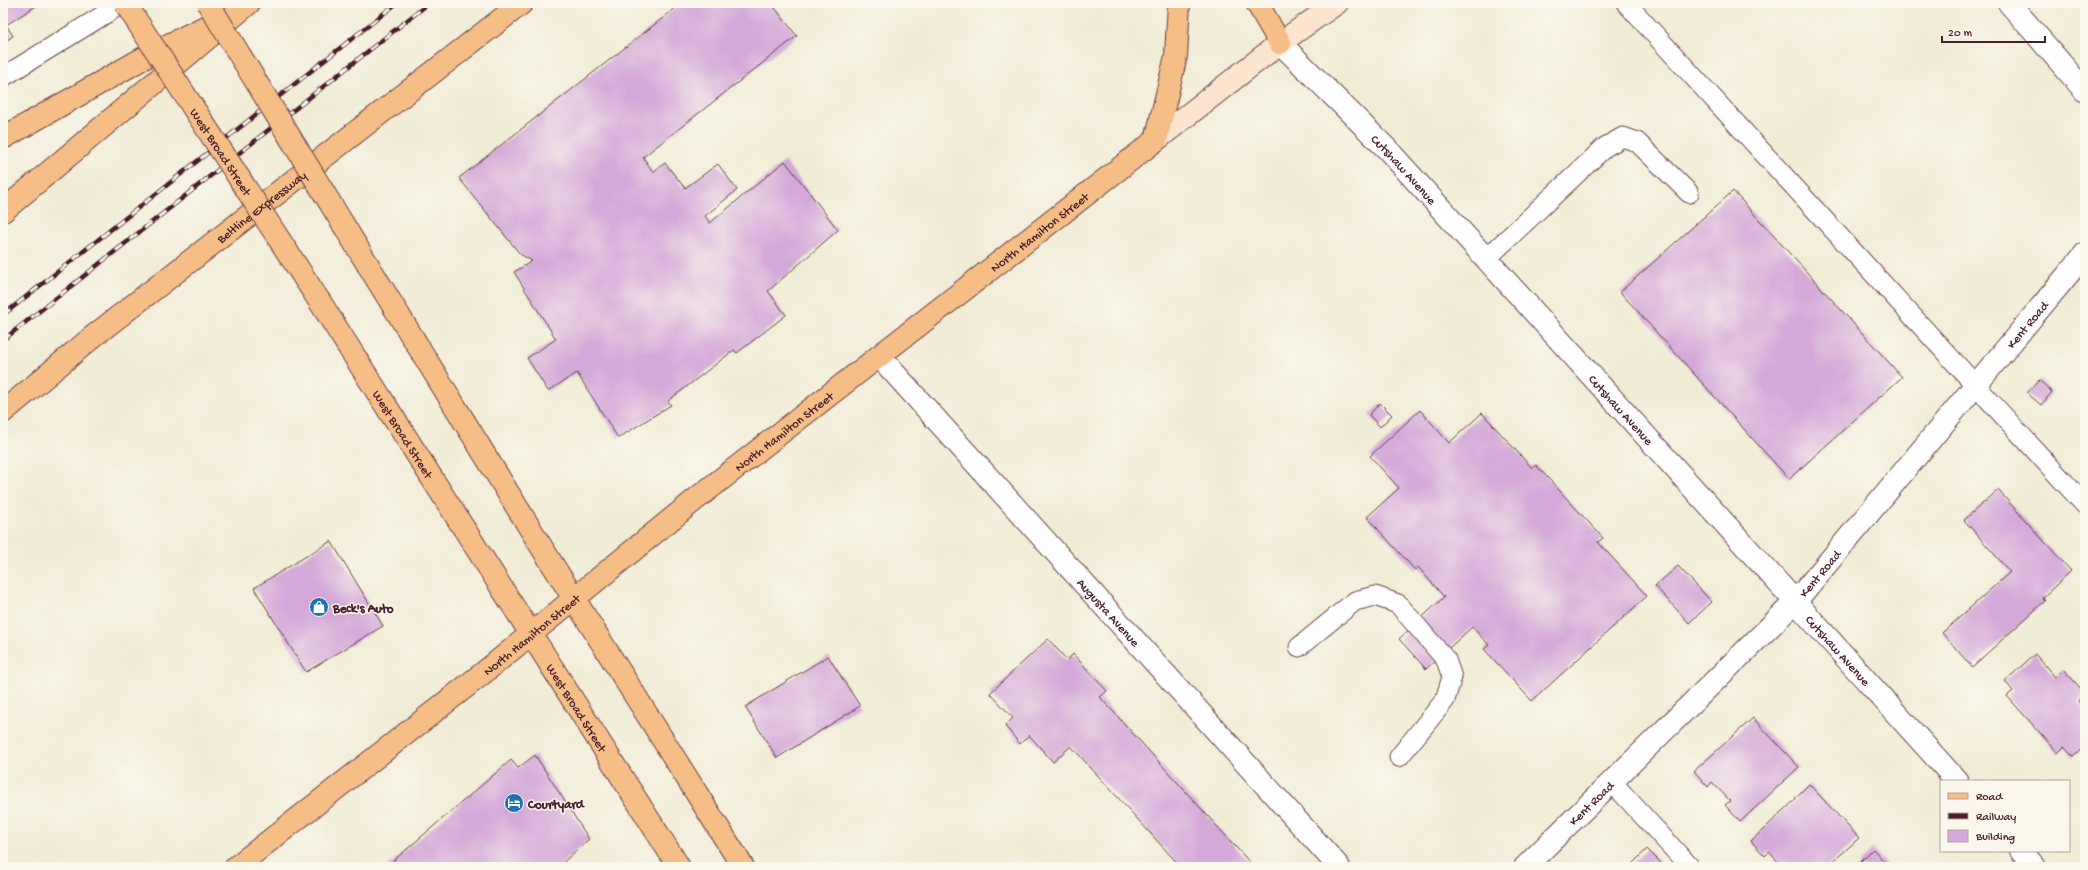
<svg xmlns="http://www.w3.org/2000/svg" width="2088" height="870" viewBox="0 0 2088 870" font-family="'Gochi Hand',sans-serif">
  <style>
    .building { fill: #d4a9d9 }
    .lines { fill: none; stroke-linecap: round; stroke-linejoin: round }
    .lane-casing { stroke: #633e44; stroke-width: 21 }
    .street-casing { stroke: #633e44; stroke-width: 24 }
    .secondary-casing { stroke: #633e44; stroke-width: 24 }
    .primary-casing { stroke: #633e44; stroke-width: 24 }
    .highway-casing { stroke: #633e44; stroke-width: 24 }
    .lane { stroke: #fff; stroke-width: 19 }
    .street { stroke: #fff; stroke-width: 22 }
    .secondary { stroke: #fbe5cf; stroke-width: 22 }
    .primary { stroke: #f6be87; stroke-width: 22 }
    .highway { stroke: #f6be87; stroke-width: 22 }
    .rail-casing { stroke: #4a1f2b; stroke-width: 4.5 }
    .rail { stroke: #fbf7ec; stroke-width: 3; stroke-dasharray: 9; stroke-linecap: butt }
    .primary-bridge-casing { stroke: #633e44; stroke-width: 24; stroke-linecap: butt }
    .primary-bridge { stroke: #f6be87; stroke-width: 22 }
    .labels { text-anchor: middle; stroke-width: 3; stroke-linejoin: round; paint-order: stroke }
    .street-label { font-size: 13px; fill: #4a1f2b; stroke: #fbf7ec }
    .poi-label { font-size: 13px; font-weight: bold; fill: #4a1f2b; stroke: #fbf7ec; text-anchor: start }
  </style>
  <rect width="100%" height="100%" fill="#fbf7ec"/>
  <filter id="ink" filterUnits="userSpaceOnUse"><feTurbulence type="fractalNoise" baseFrequency=".025" numOctaves="2"/><feDisplacementMap in="SourceGraphic" scale="8" xChannelSelector="R" yChannelSelector="G"/><feConvolveMatrix kernelMatrix="1 2 1 2 8 2 1 2 1" color-interpolation-filters="sRGB"/></filter>
  <filter id="wash" filterUnits="userSpaceOnUse"><feTurbulence type="fractalNoise" baseFrequency=".012" numOctaves="4" result="noise"/><feDisplacementMap in="SourceGraphic" scale="16" xChannelSelector="R" yChannelSelector="G"/><feGaussianBlur stdDeviation="0.9" result="paint"/><feColorMatrix in="noise" values="0 0 0 0 0 0 0 0 0 0 0 0 0 0 0 0 0 1.4 0 .05"/><feComposite in="paint" operator="in"/></filter>
  <g filter="url(#wash)">
    <rect width="100%" height="100%" fill="#f1ecd5"/>
    <g id="blocks">
      <!-- building -->
      <path class="building" d="M3,3L39,4L6,25L13,36L3,43Z
        M682,3H771L797,36L643,157L653,172L665,163L685,188L718,164L737,190L705,216L710,223L785,161L838,230L768,291L786,315L737,353L734,350L668,401L671,405L618,438L577,373L548,391L527,358L556,339L514,272L532,261L520,254L459,178Z
        M1733,191L1902,377L1789,479L1620,292Z
        M2039,380L2052,392L2041,405L2027,393Z
        M1380,403L1392,415L1380,427L1369,415Z
        M1420,410L1449,443L1482,413L1532,468L1536,465L1603,538L1598,542L1647,596L1532,701L1484,649L1489,645L1472,627L1426,669L1399,639L1444,597L1418,567L1415,570L1367,517L1399,488L1370,456Z
        M1998,490L2071,571L2042,598L2045,601L1972,667L1942,633L2010,572L1964,520Z
        M331,541L383,626L306,672L254,588Z
        M1678,566L1712,602L1689,623L1655,586Z
        M1048,639L1067,660L1073,654L1107,691L1100,697L1254,867H1181L1071,746L1053,762L1029,735L1020,744L1005,726L1013,718L990,693Z
        M2035,654L2055,677L2063,669L2085,693L2078,701L2085,710V746L2073,757L2064,747L2058,753L2007,696L2013,691L2005,681Z
        M828,656L860,706L777,758L745,707Z
        M1753,718L1799,767L1740,822L1725,805L1730,801L1712,782L1708,787L1694,771Z
        M535,755L589,839L558,867H386L511,760L518,768Z
        M1809,784L1859,838L1827,867H1783L1769,852L1765,856L1751,841L1796,799L1795,798Z
        M1647,849L1665,867H1629Z
        M1873,849L1889,867H1857L1860,864L1859,863Z"/>
    </g>
  </g>
  <g filter="url(#ink)">
    <use href="#blocks" fill-opacity="0" stroke="#633e44" stroke-width="1"/>
    <g class="lines">
      <!-- lane casing -->
      <g class="lane-casing">
        <path id="lane" d="M1626,3L2085,505
          M3,77L123,3
          M1487,258L1605,147L1623,137L1637,142L1689,193
          M1299,647L1355,601L1375,596L1398,604L1446,660L1452,677L1445,700L1399,757
          M1612,782L1690,867"/>
      </g>
      <!-- street casing -->
      <g class="street-casing">
        <g id="street">
          <path d="M2009,3L2085,91"/>
          <path id="s1" d="M1280,43L1388,150L1957,781"/>
          <path id="s2" d="M879,356L1339,867"/>
          <path d="M2021,851L2035,867"/>
          <path id="s3" d="M1525,867L1795,602L2085,254"/>
        </g>
      </g>
      <!-- secondary casing -->
      <g class="secondary-casing">
        <path id="secondary" d="M1156,140L1280,43L1337,3"/>
      </g>
      <!-- primary casing -->
      <g class="primary-casing">
        <g id="primary">
          <path d="M368,265L539,543L743,867"/>
          <path id="s4" d="M320,302L679,867"/>
          <path id="s5" d="M236,867L482,674L696,499L1156,140"/>
        </g>
      </g>
      <!-- highway casing -->
      <g class="highway-casing">
        <g id="highway">
          <path d="M1257,3L1280,43"/>
          <path d="M3,138L156,51L211,24"/>
          <path d="M1156,140L1176,56L1179,3"/>
          <path d="M3,211L249,3"/>
          <path id="s6" d="M3,412L95,335L522,3"/>
        </g>
      </g>
      <!-- lane -->
      <use href="#lane" class="lane"/>
      <!-- street -->
      <use href="#street" class="street"/>
      <!-- secondary -->
      <use href="#secondary" class="secondary"/>
      <!-- primary -->
      <use href="#primary" class="primary"/>
      <!-- highway -->
      <use href="#highway" class="highway"/>
      <!-- rail casing -->
      <g class="rail-casing">
        <path id="rail" d="M3,315L397,3
          M3,340L429,3"/>
      </g>
      <!-- rail -->
      <use href="#rail" class="rail"/>
      <!-- primary-bridge casing -->
      <g class="primary-bridge-casing">
        <g id="primary-bridge">
          <path id="s7" d="M125,3L320,302"/>
          <path d="M208,3L368,265"/>
        </g>
      </g>
      <!-- primary-bridge -->
      <use href="#primary-bridge" class="primary-bridge"/>
    </g>
  </g>
  <!-- icons -->
  <defs>
    <g id="shop-disc" transform="scale(1)"><circle r="9.5" fill="#1f6fb2" stroke="#fbf7ec"/><path d="M-5-2.5h2.3a2.7 3.5 0 0 1 5.4 0H5L5.5 6h-11ZM-1.5-2.5h3a1.5 2.3 0 0 0-3 0Z" fill="#fff"/></g>
    <g id="hotel-disc" transform="scale(1)"><circle r="9.5" fill="#1f6fb2" stroke="#fbf7ec"/><path d="M-6-4.5h1.5V1H6V5H4.5V3h-9V5H-6ZM-4 0a1.8 1.8 0 1 1 3.6 0ZM.5 0V-2.5h3Q6-2.5 6 0Z" fill="#fff"/></g>
  </defs>
  <g fill-rule="evenodd">
    <use href="#shop-disc" x="319" y="607"/>
    <use href="#hotel-disc" x="514" y="803"/>
  </g>
  <g class="labels">
    <!-- street labels -->
    <g class="street-label">
      <text dy="5" stroke="none"><textPath href="#s7" startOffset="177">West Broad Street</textPath></text>
      <text dy="5" stroke="none"><textPath href="#s1" startOffset="177">Cutshaw Avenue</textPath></text>
      <text dy="5" stroke="none"><textPath href="#s6" startOffset="330">Beltline Expressway</textPath></text>
      <text dy="5" stroke="none"><textPath href="#s5" startOffset="1024">North Hamilton Street</textPath></text>
      <text dy="5" stroke="none"><textPath href="#s3" startOffset="740">Kent Road</textPath></text>
      <text dy="5" stroke="none"><textPath href="#s1" startOffset="501">Cutshaw Avenue</textPath></text>
      <text dy="5" stroke="none"><textPath href="#s5" startOffset="700">North Hamilton Street</textPath></text>
      <text dy="5" stroke="none"><textPath href="#s4" startOffset="156">West Broad Street</textPath></text>
      <text dy="5" stroke="none"><textPath href="#s3" startOffset="416">Kent Road</textPath></text>
      <text dy="5" stroke="none"><textPath href="#s2" startOffset="344">Augusta Avenue</textPath></text>
      <text dy="5" stroke="none"><textPath href="#s5" startOffset="376">North Hamilton Street</textPath></text>
      <text dy="5" stroke="none"><textPath href="#s1" startOffset="825">Cutshaw Avenue</textPath></text>
      <text dy="5" stroke="none"><textPath href="#s4" startOffset="480">West Broad Street</textPath></text>
      <text dy="5" stroke="none"><textPath href="#s3" startOffset="92">Kent Road</textPath></text>
    </g>
    <!-- poi labels -->
    <g class="poi-label">
      <text x="333" y="612">Beck's Auto</text>
      <text x="528" y="808">Courtyard</text>
    </g>
  </g>
  <!-- margin -->
  <rect width="2088" height="870" fill="none" stroke="#fbf7ec" stroke-width="16"/>
  <!-- legend -->
  <rect x="1940" y="780" width="130" height="72" fill="#fbf7ec" stroke="#b4a19f"/>
  <rect x="1948" y="793" width="20" height="6" fill="#f6be87" stroke="#b4a19f"/>
  <text x="1976" y="800" font-size="12" fill="#4a1f2b">Road</text>
  <rect x="1948" y="813" width="20" height="6" fill="#4a1f2b" stroke="#b4a19f"/>
  <text x="1976" y="820" font-size="12" fill="#4a1f2b">Railway</text>
  <rect x="1948" y="830" width="20" height="12" fill="#d4a9d9" stroke="#b4a19f"/>
  <text x="1976" y="840" font-size="12" fill="#4a1f2b">Building</text>
  <!-- scale -->
  <path d="M1942 36v6h103v-6" fill="none" stroke="#4a1f2b" stroke-width="2"/>
  <text x="1948" y="36" font-size="12" fill="#4a1f2b" stroke="#fbf7ec" stroke-width="3" paint-order="stroke">20 m</text>
</svg>
